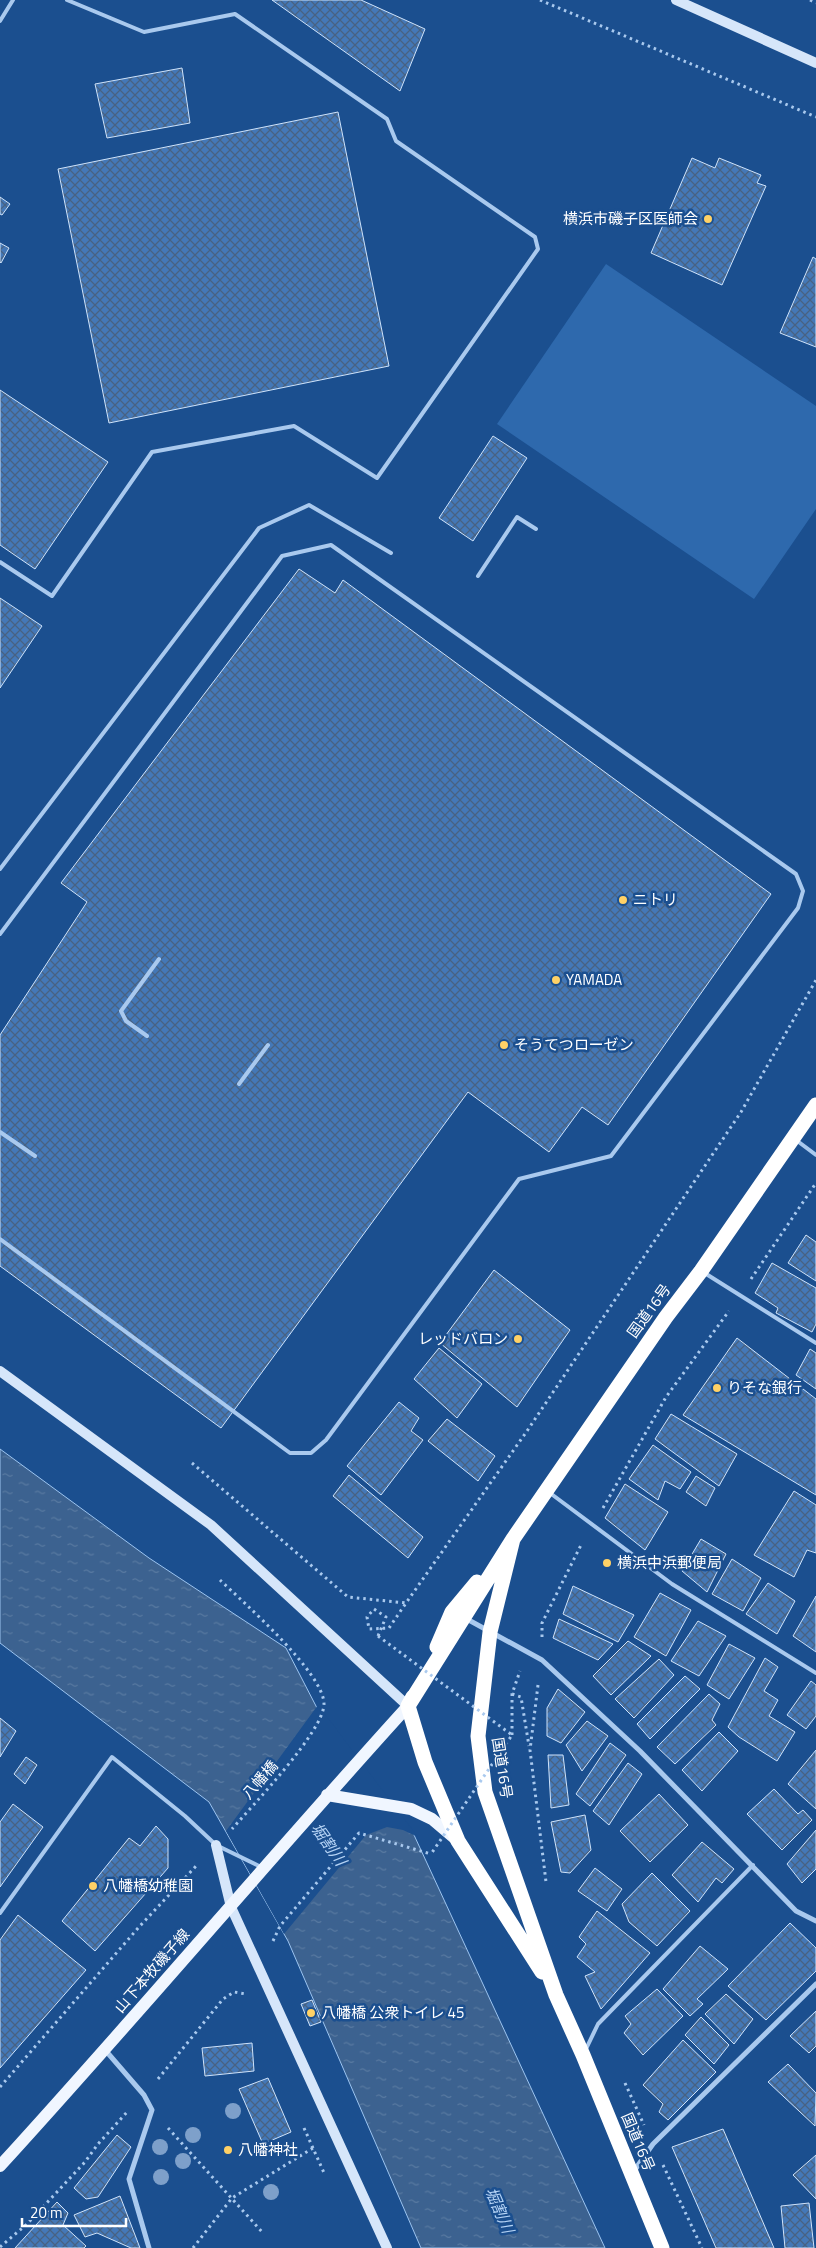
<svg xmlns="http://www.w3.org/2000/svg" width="816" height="2248" viewBox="0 0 816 2248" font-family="'Titillium Web','Noto Sans JP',sans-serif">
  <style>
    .garden { fill: #2e69ad }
    .water { fill: url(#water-ripples); stroke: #9cc4f0 }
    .pier { fill: #1b4f8f }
    .building { fill: url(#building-cross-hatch); stroke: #cfe3fa }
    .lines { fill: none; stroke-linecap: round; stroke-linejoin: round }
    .path { stroke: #a9c9ee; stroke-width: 3; stroke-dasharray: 2.5 4; stroke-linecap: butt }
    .lane { stroke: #a9c9ee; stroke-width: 4 }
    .street { stroke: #a9c9ee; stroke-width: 5 }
    .secondary { stroke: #d6e6fa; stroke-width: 10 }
    .primary { stroke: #f0f6ff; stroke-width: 12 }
    .highway { stroke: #fff; stroke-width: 15 }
    .path-bridge { stroke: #a9c9ee; stroke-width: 3; stroke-dasharray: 2.5 4; stroke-linecap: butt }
    .tree { fill: #7ea0ca }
    .poi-dot { fill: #ffd166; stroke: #1b4f8f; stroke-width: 2 }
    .labels { text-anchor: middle; stroke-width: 5; stroke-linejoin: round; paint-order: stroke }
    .poi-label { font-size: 15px; fill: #fff; stroke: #1b4f8f; text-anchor: start }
    .street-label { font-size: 15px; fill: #fff; stroke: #1b4f8f }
    .water-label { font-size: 16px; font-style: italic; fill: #b5d3f5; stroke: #1b4f8f }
  </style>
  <defs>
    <pattern id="water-ripples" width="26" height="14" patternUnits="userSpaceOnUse" patternTransform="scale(1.25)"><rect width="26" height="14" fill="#3c6290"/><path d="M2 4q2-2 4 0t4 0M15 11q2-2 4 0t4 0" fill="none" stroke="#597aa1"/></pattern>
    <pattern id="building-cross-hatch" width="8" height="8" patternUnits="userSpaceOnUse" patternTransform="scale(1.25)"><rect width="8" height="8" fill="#4478b7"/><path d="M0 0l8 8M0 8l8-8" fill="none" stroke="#486282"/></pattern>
  </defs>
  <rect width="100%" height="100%" fill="#1b4f8f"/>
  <!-- garden -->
  <path class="garden" d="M606,264L816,406V509L754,599L497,424Z"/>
  <!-- water -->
  <path class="water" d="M0,1449L149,1558L286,1648L317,1708L414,1835L605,2248H421L288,1941L209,1802L0,1643Z"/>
  <!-- pier -->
  <path class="pier" d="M318,1705L418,1837L403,1830L387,1827L366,1835L284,1934L226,1831Z"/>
  <!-- building -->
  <path class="building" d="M272,0H361L425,29L400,91Z
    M182,68L190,123L107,138L95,84Z
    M338,112L389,366L109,423L58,169Z
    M692,158L715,168L719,158L761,175L757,183L766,186L722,285L651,253Z
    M0,197L10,204L2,215L0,214Z
    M0,243L9,248L1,263L0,262Z
    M813,257L816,259V347L780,333Z
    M0,390L108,462L35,569L0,545Z
    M493,436L527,458L473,541L439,518Z
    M299,569L335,593L343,580L771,894L608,1125L582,1107L549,1152L468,1092L221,1428L0,1266V1035L87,902L61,883Z
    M0,598L42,626L0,688Z
    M806,1235L816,1242V1281L788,1263Z
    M772,1263L816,1288V1324L812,1332L776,1313L778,1308L755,1293Z
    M494,1270L570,1330L517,1407L440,1343Z
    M737,1338L816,1399V1495L683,1415Z
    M439,1348L482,1384L457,1418L414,1379Z
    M810,1349L816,1353V1389L796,1375Z
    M399,1402L419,1418L411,1431L423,1440L381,1495L347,1466Z
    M671,1414L737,1454L719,1486L655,1439Z
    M447,1419L495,1456L478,1481L428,1441Z
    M653,1445L691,1472L680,1489L665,1481L658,1500L629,1479Z
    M349,1475L423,1537L408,1558L333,1496Z
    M696,1476L715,1488L706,1506L686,1492Z
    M625,1484L668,1512L645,1550L605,1518Z
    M794,1491L816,1505V1553L807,1550L794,1577L754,1555Z
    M701,1539L726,1554L707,1592L682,1571Z
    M732,1559L761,1578L743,1611L712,1594Z
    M768,1583L795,1601L777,1634L746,1614Z
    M573,1586L634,1615L618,1642L563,1614Z
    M660,1593L691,1610L666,1656L634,1637Z
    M816,1596V1652L793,1636Z
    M559,1619L613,1644L598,1660L553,1638Z
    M698,1621L726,1636L699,1676L671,1661Z
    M628,1641L651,1656L611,1695L593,1676Z
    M729,1644L755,1658L729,1699L707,1685Z
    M765,1658L778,1667L764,1691L778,1700L769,1716L795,1732L777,1761L739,1737L728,1727Z
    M659,1659L674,1675L634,1718L615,1699Z
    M685,1676L700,1689L650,1739L637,1724Z
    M811,1681L816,1685V1716L806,1729L787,1715Z
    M558,1689L585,1712L561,1743L547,1736V1708Z
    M709,1694L720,1704L712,1720L716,1725L675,1764L657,1747Z
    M0,1718L16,1731L0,1757Z
    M587,1721L608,1736L582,1771L566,1745Z
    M719,1732L738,1751L702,1791L682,1770Z
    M610,1743L626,1755L590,1806L576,1794Z
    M816,1750V1809L788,1784Z
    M548,1755H563L569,1805L551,1808Z
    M26,1757L37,1765L25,1784L14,1774Z
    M628,1763L642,1774L609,1825L593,1811Z
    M774,1789L798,1814L803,1810L812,1820L782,1850L747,1814Z
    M659,1794L688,1825L650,1862L620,1831Z
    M13,1804L43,1827L0,1887V1822Z
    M585,1815L591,1850L570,1873L561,1872L551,1822Z
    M156,1826L168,1839V1868L95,1951L62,1921L129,1838L140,1846Z
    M816,1830V1869L802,1883L787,1864Z
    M702,1842L734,1869L722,1883L716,1878L698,1902L672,1875Z
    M595,1868L622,1889L607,1911L578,1891Z
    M652,1873L690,1911L657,1946L629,1922L622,1904Z
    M597,1911L650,1953L601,2009L585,1976L595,1972L577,1957L586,1944L579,1937Z
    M18,1915L86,1970L0,2068V1940Z
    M790,1923L816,1948V1971L766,2020L728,1986Z
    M700,1946L728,1969L697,1999L703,2004L690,2016L663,1989Z
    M657,1989L683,2016L643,2055L624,2033L631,2024L625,2016Z
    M726,1994L753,2019L734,2044L705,2014Z
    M312,2000L321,2022L310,2026L301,2004Z
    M816,2011V2046L809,2053L790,2036Z
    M701,2017L729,2045L714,2064L685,2035Z
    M683,2040L716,2072L668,2120L659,2112L663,2104L643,2085Z
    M252,2043L254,2071L205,2076L202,2048Z
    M788,2064L816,2093L815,2126L768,2082Z
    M268,2078L291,2132L263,2144L239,2089Z
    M723,2129L774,2248H716L672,2147Z
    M117,2135L131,2147L98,2197L86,2199L74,2188Z
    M816,2155V2199L793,2175Z
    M120,2196L140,2248H131L97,2233L85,2237L74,2215Z
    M57,2202L68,2213L63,2225L86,2246L84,2248H15Z
    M809,2203L814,2248H785L781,2206Z"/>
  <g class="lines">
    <!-- path -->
    <path class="path" d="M540,0L816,117
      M810,0L816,3
      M751,1279L816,1183
      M192,1463L348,1597L406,1603L527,1431L741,1112L816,980
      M603,1508L666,1397L729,1311
      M220,1580C243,1602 324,1673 324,1704C324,1731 252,1806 232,1829
      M378,1636L386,1617L374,1609L367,1617L369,1629L389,1628L406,1603
      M542,1637V1623L582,1543
      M538,1685L530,1750L546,1882
      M512,1694L521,1697L529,1746
      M512,1735V1694L520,1671
      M273,1941L280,1926L359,1833L431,1854
      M158,2079L223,1999L234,1992L246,1994
      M625,2083L644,2125
      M0,2087L139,1927L197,1865
      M168,2128L263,2233
      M304,2128L325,2175
      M663,2165L702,2248
      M0,2247L27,2224L85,2162L98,2144L128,2111
      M193,2248L232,2198L313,2148"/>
    <!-- lane -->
    <path class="lane" d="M0,21L13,0
      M0,562L52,596L152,452L294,426L377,478L538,249L535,237L396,141L387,119L235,14L144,32L67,0
      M478,576L517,517L536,529
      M0,869L259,528L309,505L391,553
      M0,934L282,556L331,545L796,874L803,891L798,908L611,1156L519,1179L326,1440L311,1453H290L0,1239
      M147,1036L126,1021L121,1011L159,959
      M239,1084L268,1045
      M0,1132L35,1156
      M796,1140L816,1155
      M703,1272L816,1343
      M550,1493L672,1584L816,1673
      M0,1913L112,1757L185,1816L216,1845L261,1867
      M586,2049L598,2024L753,1865"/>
    <!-- street -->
    <path class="street" d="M465,1618L542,1660L640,1751L796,1911L816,1921
      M106,2051L144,2095L152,2110L129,2179L149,2248
      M634,2171L653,2144L816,1984"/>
    <!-- secondary -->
    <path class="secondary" d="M676,0L816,63
      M0,1371L211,1525L408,1706
      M216,1845L231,1907L387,2248"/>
    <!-- primary -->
    <path class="primary" d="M327,1795L411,1809L432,1819L458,1841
      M0,2166C138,2015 270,1858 408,1706"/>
    <!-- highway -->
    <path class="highway" d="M513,1539L490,1632L478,1736L485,1792L556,1995L583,2055L662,2248
      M437,1647L452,1612L477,1582
      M413,1697L408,1706L425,1762L458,1841L542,1972
      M408,1706L513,1539L666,1317L701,1271L816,1105"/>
    <!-- path-bridge -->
    <path class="path-bridge" d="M378,1636L512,1735L431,1854"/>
  </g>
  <!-- trees -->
  <g class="tree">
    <circle cx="233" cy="2111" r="8"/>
    <circle cx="193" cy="2135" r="8"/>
    <circle cx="160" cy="2147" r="8"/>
    <circle cx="183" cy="2161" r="8"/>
    <circle cx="161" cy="2177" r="8"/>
    <circle cx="271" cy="2192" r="8"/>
  </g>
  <!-- markers -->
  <g class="poi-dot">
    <circle cx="708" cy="219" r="5"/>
    <circle cx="623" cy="900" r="5"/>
    <circle cx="556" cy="980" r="5"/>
    <circle cx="504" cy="1045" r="5"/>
    <circle cx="518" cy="1339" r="5"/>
    <circle cx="717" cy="1388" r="5"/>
    <circle cx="607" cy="1563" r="5"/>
    <circle cx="93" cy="1886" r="5"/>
    <circle cx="311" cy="2013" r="5"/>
    <circle cx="228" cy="2150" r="5"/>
  </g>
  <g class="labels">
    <!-- poi labels -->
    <g class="poi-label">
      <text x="698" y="224" text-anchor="end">横浜市磯子区医師会</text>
      <text x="633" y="905">ニトリ</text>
      <text x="566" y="985">YAMADA</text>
      <text x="514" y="1050">そうてつローゼン</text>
      <text x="508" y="1344" text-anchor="end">レッドバロン</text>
      <text x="727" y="1393">りそな銀行</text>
      <text x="617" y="1568">横浜中浜郵便局</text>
      <text x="103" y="1891">八幡橋幼稚園</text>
      <text x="321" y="2018">八幡橋 公衆トイレ 45</text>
      <text x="238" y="2155">八幡神社</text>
    </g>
    <!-- street labels -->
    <g class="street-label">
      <text transform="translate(649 1311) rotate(-54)" y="5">国道16号</text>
      <text transform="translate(502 1768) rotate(81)" y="5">国道16号</text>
      <text transform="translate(260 1780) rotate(-49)" y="5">八幡橋</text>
      <text transform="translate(152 1971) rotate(-49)" y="5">山下本牧磯子線</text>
      <text transform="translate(638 2142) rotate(67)" y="5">国道16号</text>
    </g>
    <!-- water labels -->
    <g class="water-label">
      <text transform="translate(329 1844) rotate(55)" y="6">堀割川</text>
      <text transform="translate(500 2210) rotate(67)" y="6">堀割川</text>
    </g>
  </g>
  <!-- scale -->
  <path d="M22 2218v8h104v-8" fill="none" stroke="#ffffff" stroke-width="2.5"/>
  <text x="30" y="2218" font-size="15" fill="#ffffff" stroke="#1b4f8f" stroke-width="4" paint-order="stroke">20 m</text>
</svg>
